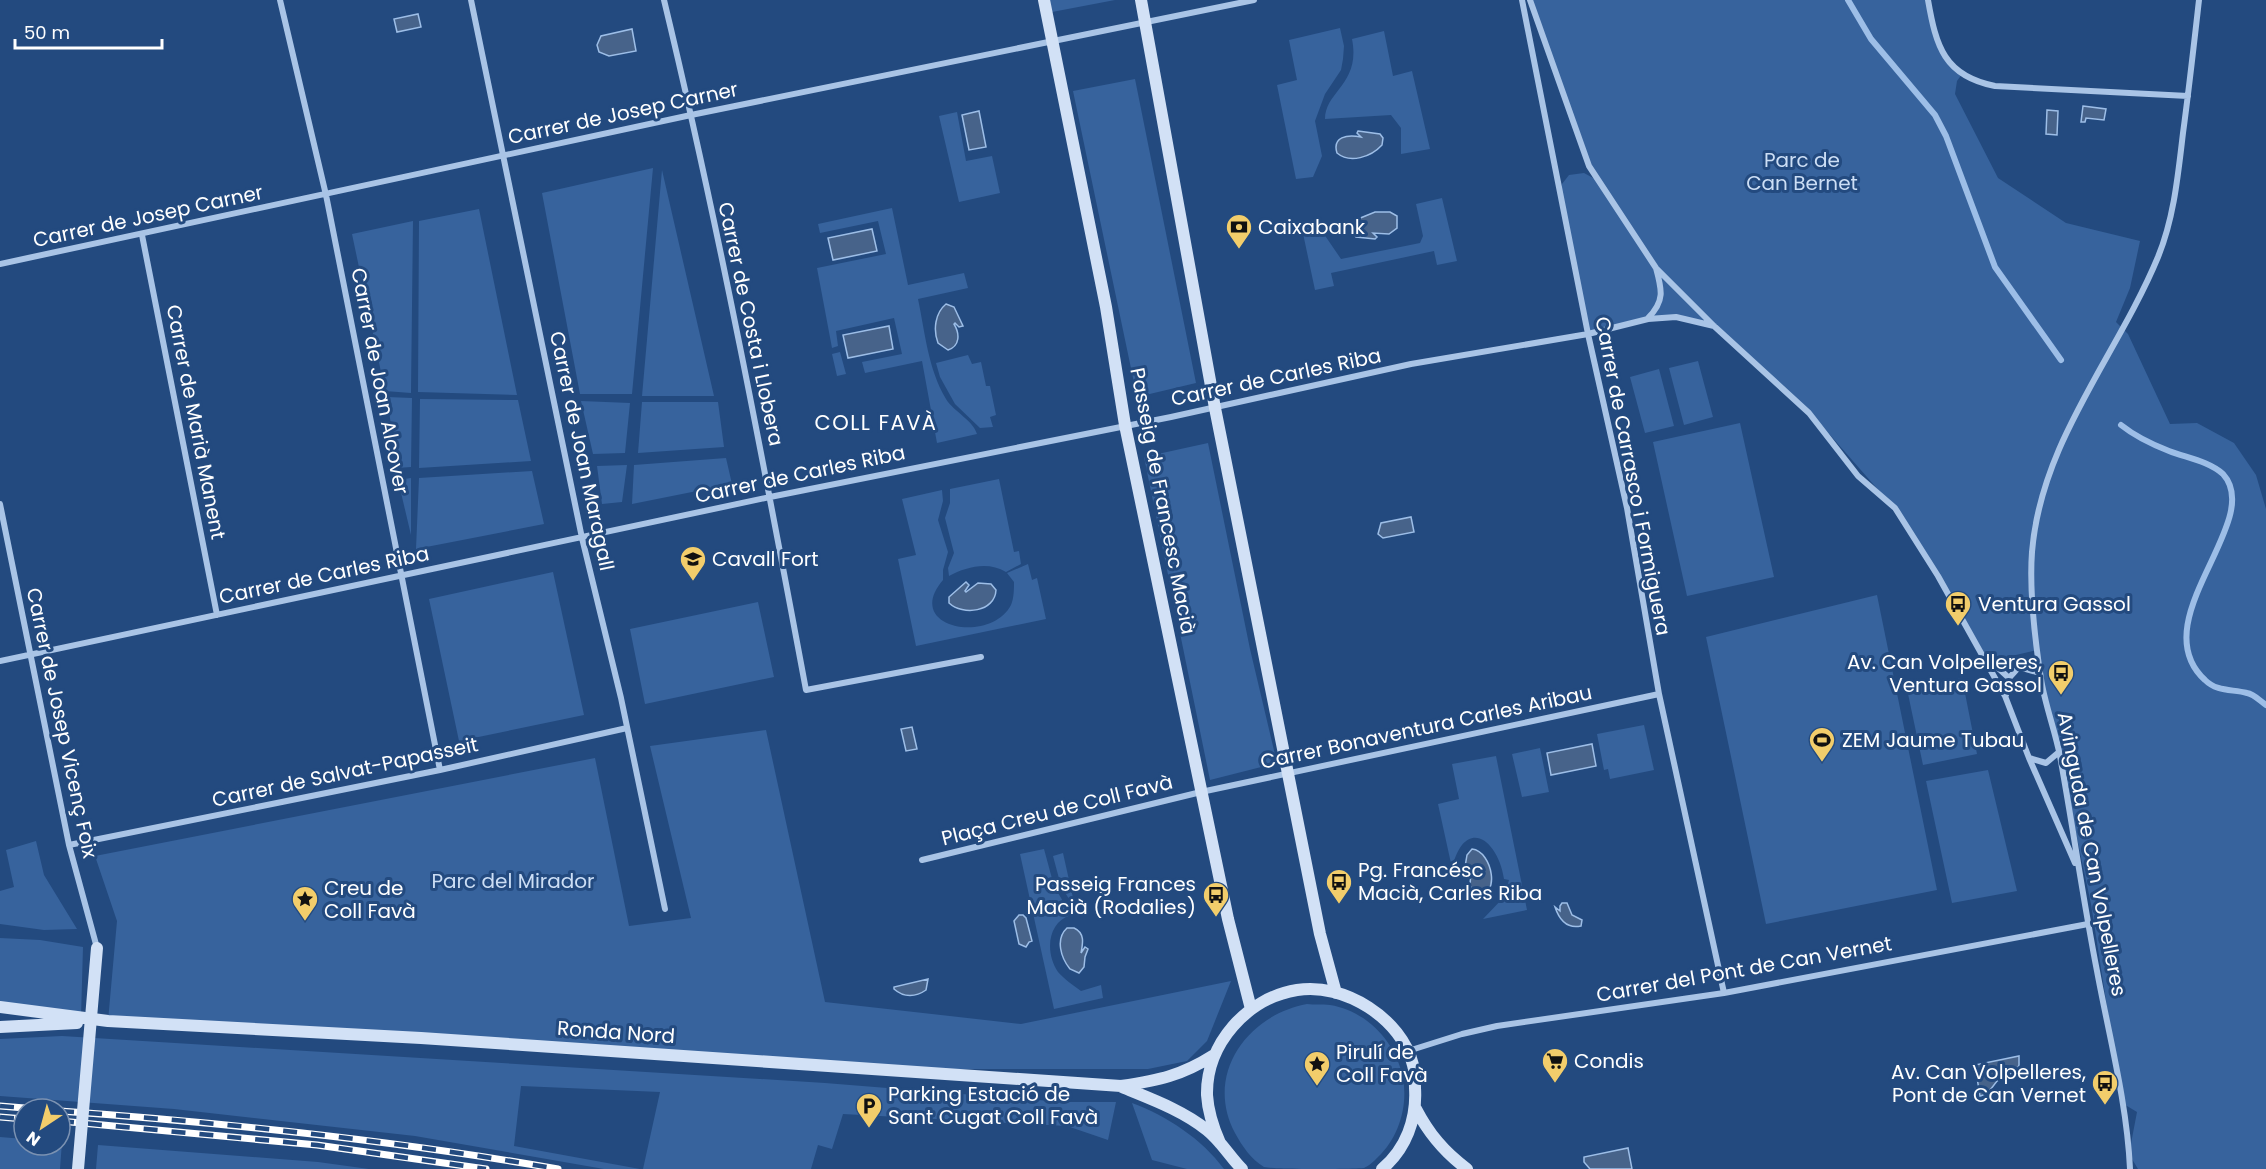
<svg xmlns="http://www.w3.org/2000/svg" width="2266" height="1169" viewBox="0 0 2266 1169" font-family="Poppins,sans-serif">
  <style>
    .green { fill: #37639d }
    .water { fill: #47638a; stroke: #9dbee7; stroke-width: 1.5 }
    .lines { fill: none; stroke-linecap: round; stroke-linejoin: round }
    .stream { stroke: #9dbee7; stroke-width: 6 }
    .street { stroke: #a9c4e6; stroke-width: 6 }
    .secondary { stroke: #d2e1f6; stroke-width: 12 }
    .rail-casing { stroke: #fff; stroke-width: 7 }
    .rail { stroke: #234a7f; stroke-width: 4.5; stroke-dasharray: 14; stroke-linecap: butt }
    .secondary-bridge { stroke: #d2e1f6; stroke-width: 12 }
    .labels { text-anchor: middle; stroke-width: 6; stroke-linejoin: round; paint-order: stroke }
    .street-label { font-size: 20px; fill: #fff; stroke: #234a7f }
    .park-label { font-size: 20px; fill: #ccdef5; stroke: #234a7f }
    .poi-label { font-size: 20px; fill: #fff; stroke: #234a7f; text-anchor: start }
    .neighbourhood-label { font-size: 21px; letter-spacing: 1.5px; fill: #fff; stroke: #234a7f }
  </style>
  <rect width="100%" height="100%" fill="#234a7f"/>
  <!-- green -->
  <path class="green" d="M1049,0H1115L1052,12Z
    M1531,0H1929L1939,49L1962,74L1957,81L1955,94L1998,178L2066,223L2140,241L2130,288L2116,322L2128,334L2170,424L2197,423L2234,443L2256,475L2266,509V1169H2138L2129,1154L2137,1112L2122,1103L2091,904L2037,650L1986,662L1895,509L1824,428L1713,326L1677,317H1651L1588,334L1561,193L1562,184L1569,175L1584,173L1597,180L1589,166Z
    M1340,28L1344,46L1343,59L1341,70L1325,94L1315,121L1322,156L1313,177L1296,179L1277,85L1297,80L1289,40Z
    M1384,31L1393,76L1412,71L1430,149L1401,154V128L1391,115L1325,119C1325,91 1361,84 1352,39Z
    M1135,79L1196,383L1137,397L1073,91Z
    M957,112L966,161L992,156L1000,193L959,202L939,116Z
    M653,168L632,394H580L542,193Z
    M662,170L714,396H642Z
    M1442,198L1457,261L1437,265L1434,251L1331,273L1334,286L1315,290L1301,224L1315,221L1341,259L1420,243L1423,236L1416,204Z
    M892,208L908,285L964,273L968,288L918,299C925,332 928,369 946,399C954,412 973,420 977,434L937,443L922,361L865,373L862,362L902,354L894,318L836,331L838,346L832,348L817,268L886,254L878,221L820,233L818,224Z
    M479,209L517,395L418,392L419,221Z
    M413,221L411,393L385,391L352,234Z
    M840,352L846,374L837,376L832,354Z
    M968,355L972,364L981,362L986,386H990L996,415L990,417L993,427L980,428L955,404L940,377L936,363Z
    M1698,361L1713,417L1684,425L1669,368Z
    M1659,369L1674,426L1645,433L1630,377Z
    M387,397L412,398L411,467L397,468Z
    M420,399L518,400L531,461L419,468Z
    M581,401L630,403L625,453L593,454Z
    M642,402H718L724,447L638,453Z
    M1740,423L1774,577L1687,596L1653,442Z
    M1208,443L1250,649L1277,763L1210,780L1144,457Z
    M726,458L732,484L632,504L634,465Z
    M627,465L622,502L602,504L597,466Z
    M532,471L544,524L416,549L419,478Z
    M411,478V535L398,480Z
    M999,479L1014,552L1019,551L1021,564L1006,572C988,561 966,567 949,576L948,568L954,553L945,518L950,503V489Z
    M942,490L943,501L938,520L948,552L943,570V580C902,628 990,645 1011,605C1014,598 1014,589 1014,582L1007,573L1028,564L1032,580L1037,578L1046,619L916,646L898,559L916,555L902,499Z
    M553,572L584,715L459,741L429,599Z
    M1877,595L1937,890L1766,924L1706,637Z
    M758,602L774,677L645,704L630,629Z
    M1962,678L1977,754L1923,765L1907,689Z
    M1644,725L1654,770L1610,779L1608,769L1604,770L1597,734Z
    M766,730L825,1002L1021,1024L1231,981L1207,1041L1187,1061L1148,1069H854L108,1021L117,921L95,856L595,758L629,926L691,918L650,746Z
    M1540,748L1549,792L1522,797L1512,754Z
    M1496,756L1527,910L1483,919L1504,897L1509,880L1504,879C1498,839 1465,816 1452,868L1438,804L1459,799L1452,764Z
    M1988,770L2017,891L1952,903L1926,781Z
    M36,841L44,875L77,929L44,930L0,924V891L14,887L6,850Z
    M1044,849L1054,886L1071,915C1047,922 1045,953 1058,972C1064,979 1073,985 1081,991L1101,985L1103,998L1054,1009L1020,854Z
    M1063,853L1073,898L1069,899L1061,886L1053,856Z
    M0,938L40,940L83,947L81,1017L0,1007Z
    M1307,1004C1314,1005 1322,1004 1330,1005C1367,1011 1396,1042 1403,1078C1408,1106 1399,1137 1378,1157C1374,1161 1369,1166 1364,1168C1354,1169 1318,1169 1305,1169C1294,1169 1274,1169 1264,1167C1251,1159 1242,1146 1235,1133C1204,1075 1247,1015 1307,1004Z
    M62,1036L825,1083L1062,1102H1116L1108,1140L1067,1126L843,1114L832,1149L818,1145L811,1169H643L660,1092L521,1086L514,1146L640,1169H604L415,1136L174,1109L0,1096V1039Z
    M1132,1103C1167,1116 1202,1139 1224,1169H1187L1152,1160Z
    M0,1137L24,1139V1145H60V1142H62L60,1169H0Z
    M98,1145L318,1162L369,1169H96Z"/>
  <!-- water -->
  <path class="water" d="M418,14L421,27L397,32L394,19Z
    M632,29L636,51L609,56L599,52L597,45L601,36Z
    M2083,106L2106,109L2104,120L2086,118L2085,122H2081Z
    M2047,110L2058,111L2057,135L2046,134Z
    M979,111L986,147L969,150L962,115Z
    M1358,131L1380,134L1383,138L1382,145C1371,157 1350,164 1337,153C1332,137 1347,134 1361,137L1357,133Z
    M1375,212H1390L1397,216V228L1389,234L1373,233L1377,237L1375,239L1356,237L1351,233L1350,227L1358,219Z
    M872,229L877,251L833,260L828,238Z
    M946,304L954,307L963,326L959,327L955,323L954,324C960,334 960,346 948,350L938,343C933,330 935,313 946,304Z
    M889,326L893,349L848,358L843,335Z
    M1411,517L1414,532L1383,538L1378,534L1381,523Z
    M966,582L969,585L965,591L966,592L978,583L991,584L996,590C995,612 963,616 949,603V597Z
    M912,727L917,749L906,751L901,729Z
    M1592,744L1596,766L1551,775L1547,753Z
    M1472,849C1493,851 1501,900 1476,893L1470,886L1471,869L1467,875L1464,873L1467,855Z
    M1562,903H1567L1572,915L1582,920L1581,926C1567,929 1559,919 1555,907L1560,911V906Z
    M1019,915H1023L1026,918L1032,941L1029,942L1026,947L1019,944L1014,921Z
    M1067,928H1074C1085,933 1083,943 1081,953L1085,947L1088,949L1085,957L1084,967L1079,973L1070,969C1061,958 1055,939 1067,928Z
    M928,979L926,990C916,997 904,998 894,989V987Z
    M2019,1056V1065L2016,1071L1997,1081L1987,1094L1980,1096L1975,1065Z
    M1628,1148L1632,1169H1590L1584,1162V1157Z"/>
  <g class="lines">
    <!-- stream -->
    <path class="stream" d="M1848,0L1871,39L1935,115L1946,136L1995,267L2061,360
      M2121,425C2136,437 2151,444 2169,451C2187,458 2208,461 2223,474C2266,521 2141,621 2205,680C2217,692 2232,689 2247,693C2254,694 2260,701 2266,705"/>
    <!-- street -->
    <path class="street" d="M280,0L326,195L440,770
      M471,0L582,538L621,698L665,909
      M664,0C719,228 763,460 806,690L981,657
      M1522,0L1588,334L1627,508L1659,694L1724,993
      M1530,0L1589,166L1656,268L1714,326L1809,413L1858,476L1895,508L1938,576L2005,696L2029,758L2075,863
      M1928,0C1936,46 1944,76 1995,86L2188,96
      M142,235L217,615
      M0,264L691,115L1254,0
      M1648,318C1665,301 1662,290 1656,268
      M0,504L69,845L97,948
      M1985,656L2009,678
      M0,661L770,497L1171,417L1411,364L1588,334L1648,319L1676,317L1714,326
      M2006,695L2009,678L2019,667L2040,673
      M2029,758L2046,763L2059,752
      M69,845L440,770L627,728
      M922,860L1201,792L1659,694
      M1408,1051L1462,1034L1497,1026L1724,993L2088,924
      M2130,1169C2127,1103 2109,1036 2097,971C2083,900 2073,827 2060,756C2055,730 2045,705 2041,679C2035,640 2029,592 2032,552C2041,441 2117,356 2158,257C2174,218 2178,175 2183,133C2189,89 2194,44 2199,0"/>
    <!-- secondary -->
    <path class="secondary" d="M1044,0L1106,307L1125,425L1228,919L1251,1009
      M1141,0L1215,408L1320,934L1336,993
      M0,1007L108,1021L421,1038L1121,1086C1159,1080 1181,1076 1214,1055
      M0,1027L77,1023
      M1122,1087C1151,1099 1182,1110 1207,1130C1221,1141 1230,1157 1242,1169
      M1416,1109C1429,1134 1444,1152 1467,1169
      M1220,1143C1213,1127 1208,1112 1207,1095C1206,1044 1247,998 1297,990C1344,982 1402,1019 1413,1065C1415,1072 1415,1081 1415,1088C1417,1119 1406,1149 1382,1169"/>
    <!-- rail casing -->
    <g class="rail-casing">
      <path id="rail" d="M0,1106L37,1109
        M60,1111C228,1123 392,1140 558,1169
        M0,1117L24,1119
        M60,1121L317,1145L486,1169"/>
    </g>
    <!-- rail -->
    <use href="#rail" class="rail"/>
    <!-- secondary-bridge -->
    <path class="secondary-bridge" d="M78,1169L97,948"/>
  </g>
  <!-- icons -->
  <defs>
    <g id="bank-pin" transform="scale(1.35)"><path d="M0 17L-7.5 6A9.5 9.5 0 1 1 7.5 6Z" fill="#f2cd6b" stroke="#234a7f"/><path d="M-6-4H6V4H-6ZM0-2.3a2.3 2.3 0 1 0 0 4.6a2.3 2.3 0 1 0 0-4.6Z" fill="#111"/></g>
    <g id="school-pin" transform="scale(1.35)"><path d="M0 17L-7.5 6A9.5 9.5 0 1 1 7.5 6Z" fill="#f2cd6b" stroke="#234a7f"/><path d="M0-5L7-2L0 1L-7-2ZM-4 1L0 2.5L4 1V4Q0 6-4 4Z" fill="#111"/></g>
    <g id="bus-pin" transform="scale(1.35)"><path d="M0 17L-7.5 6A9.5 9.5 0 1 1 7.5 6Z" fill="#f2cd6b" stroke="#234a7f"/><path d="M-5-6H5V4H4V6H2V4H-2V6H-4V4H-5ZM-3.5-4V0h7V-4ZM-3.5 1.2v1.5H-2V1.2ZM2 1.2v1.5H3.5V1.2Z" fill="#111"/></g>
    <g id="stadium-pin" transform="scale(1.35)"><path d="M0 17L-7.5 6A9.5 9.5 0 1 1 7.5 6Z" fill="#f2cd6b" stroke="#234a7f"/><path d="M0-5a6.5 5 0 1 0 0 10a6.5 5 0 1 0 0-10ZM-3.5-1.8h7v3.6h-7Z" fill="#111"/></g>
    <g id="sight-pin" transform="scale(1.35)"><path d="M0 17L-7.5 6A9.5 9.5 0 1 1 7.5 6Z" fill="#f2cd6b" stroke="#234a7f"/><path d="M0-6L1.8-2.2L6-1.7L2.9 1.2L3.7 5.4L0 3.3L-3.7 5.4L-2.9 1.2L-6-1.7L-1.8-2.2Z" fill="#111"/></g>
    <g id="supermarket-pin" transform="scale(1.35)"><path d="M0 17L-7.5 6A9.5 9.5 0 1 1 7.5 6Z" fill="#f2cd6b" stroke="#234a7f"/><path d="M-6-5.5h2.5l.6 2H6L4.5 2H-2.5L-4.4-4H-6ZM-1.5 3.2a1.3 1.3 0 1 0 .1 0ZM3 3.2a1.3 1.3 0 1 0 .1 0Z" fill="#111"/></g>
    <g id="parking-pin" transform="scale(1.35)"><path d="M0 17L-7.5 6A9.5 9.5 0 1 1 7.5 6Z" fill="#f2cd6b" stroke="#234a7f"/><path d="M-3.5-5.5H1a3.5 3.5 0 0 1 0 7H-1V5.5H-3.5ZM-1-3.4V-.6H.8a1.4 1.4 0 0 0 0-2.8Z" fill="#111"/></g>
  </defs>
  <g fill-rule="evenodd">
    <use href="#bank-pin" x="1239" y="227"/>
    <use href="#school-pin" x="693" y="559"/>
    <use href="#bus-pin" x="1958" y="604"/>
    <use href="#bus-pin" x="2061" y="673"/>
    <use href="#stadium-pin" x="1822" y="740"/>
    <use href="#bus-pin" x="1339" y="882"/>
    <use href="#bus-pin" x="1216" y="895"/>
    <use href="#sight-pin" x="305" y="899"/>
    <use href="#supermarket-pin" x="1555" y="1061"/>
    <use href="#sight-pin" x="1317" y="1064"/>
    <use href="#bus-pin" x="2105" y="1083"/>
    <use href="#parking-pin" x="869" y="1106"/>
  </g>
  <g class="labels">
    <!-- street labels -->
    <g class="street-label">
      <text transform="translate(623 113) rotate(-12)" y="7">Carrer de Josep Carner</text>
      <text transform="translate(148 216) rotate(-12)" y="7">Carrer de Josep Carner</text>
      <text transform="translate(751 324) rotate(78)" y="7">Carrer de Costa i Llobera</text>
      <text transform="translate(1276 377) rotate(-12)" y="7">Carrer de Carles Riba</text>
      <text transform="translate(380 381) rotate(79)" y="7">Carrer de Joan Alcover</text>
      <text transform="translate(196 422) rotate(79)" y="7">Carrer de Marià Manent</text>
      <text transform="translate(582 451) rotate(78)" y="7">Carrer de Joan Maragall</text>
      <text transform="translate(800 474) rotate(-12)" y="7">Carrer de Carles Riba</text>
      <text transform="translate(1633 476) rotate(79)" y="7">Carrer de Carrasco i Formiguera</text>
      <text transform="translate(1163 501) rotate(79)" y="7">Passeig de Francesc Macià</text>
      <text transform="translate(324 575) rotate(-12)" y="7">Carrer de Carles Riba</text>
      <text transform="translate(62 723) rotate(78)" y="7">Carrer de Josep Vicenç Foix</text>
      <text transform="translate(1426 727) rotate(-12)" y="7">Carrer Bonaventura Carles Aribau</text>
      <text transform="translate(345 772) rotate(-12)" y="7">Carrer de Salvat-Papasseit</text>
      <text transform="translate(1057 810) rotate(-14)" y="7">Plaça Creu de Coll Favà</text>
      <text transform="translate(2092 854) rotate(79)" y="7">Avinguda de Can Volpelleres</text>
      <text transform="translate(1744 969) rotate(-10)" y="7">Carrer del Pont de Can Vernet</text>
      <text transform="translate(616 1032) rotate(4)" y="7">Ronda Nord</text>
    </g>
    <!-- park labels -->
    <g class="park-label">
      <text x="1802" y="167">Parc de<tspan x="1802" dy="23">Can Bernet</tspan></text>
      <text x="513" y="888">Parc del Mirador</text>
    </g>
    <!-- poi labels -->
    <g class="poi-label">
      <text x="1258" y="234">Caixabank</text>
      <text x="712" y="566">Cavall Fort</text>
      <text x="1978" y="611">Ventura Gassol</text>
      <text x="2042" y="669" text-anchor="end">Av. Can Volpelleres,<tspan x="2042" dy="23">Ventura Gassol</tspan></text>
      <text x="1842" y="747">ZEM Jaume Tubau</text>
      <text x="1358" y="877">Pg. Francésc<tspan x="1358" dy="23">Macià, Carles Riba</tspan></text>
      <text x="1196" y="891" text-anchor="end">Passeig Frances<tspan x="1196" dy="23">Macià (Rodalies)</tspan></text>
      <text x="324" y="895">Creu de<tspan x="324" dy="23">Coll Favà</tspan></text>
      <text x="1336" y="1059">Pirulí de<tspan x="1336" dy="23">Coll Favà</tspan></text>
      <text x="1574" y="1068">Condis</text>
      <text x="2086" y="1079" text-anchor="end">Av. Can Volpelleres,<tspan x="2086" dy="23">Pont de Can Vernet</tspan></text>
      <text x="888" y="1101">Parking Estació de<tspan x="888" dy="23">Sant Cugat Coll Favà</tspan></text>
    </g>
    <!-- neighbourhood labels -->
    <g class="neighbourhood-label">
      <text x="876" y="430">COLL FAVÀ</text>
    </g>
  </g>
  <!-- north arrow -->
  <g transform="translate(42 1127) rotate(216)"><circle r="28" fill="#234a7f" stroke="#7b92b2" stroke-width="1.5"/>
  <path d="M0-4.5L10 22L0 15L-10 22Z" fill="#f2cd6b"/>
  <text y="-9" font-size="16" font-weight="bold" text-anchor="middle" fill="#ffffff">N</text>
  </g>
  <!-- scale -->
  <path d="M15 39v9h147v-9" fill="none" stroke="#ffffff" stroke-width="3"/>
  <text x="24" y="39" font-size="18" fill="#ffffff" stroke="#234a7f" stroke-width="4.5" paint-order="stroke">50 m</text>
</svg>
